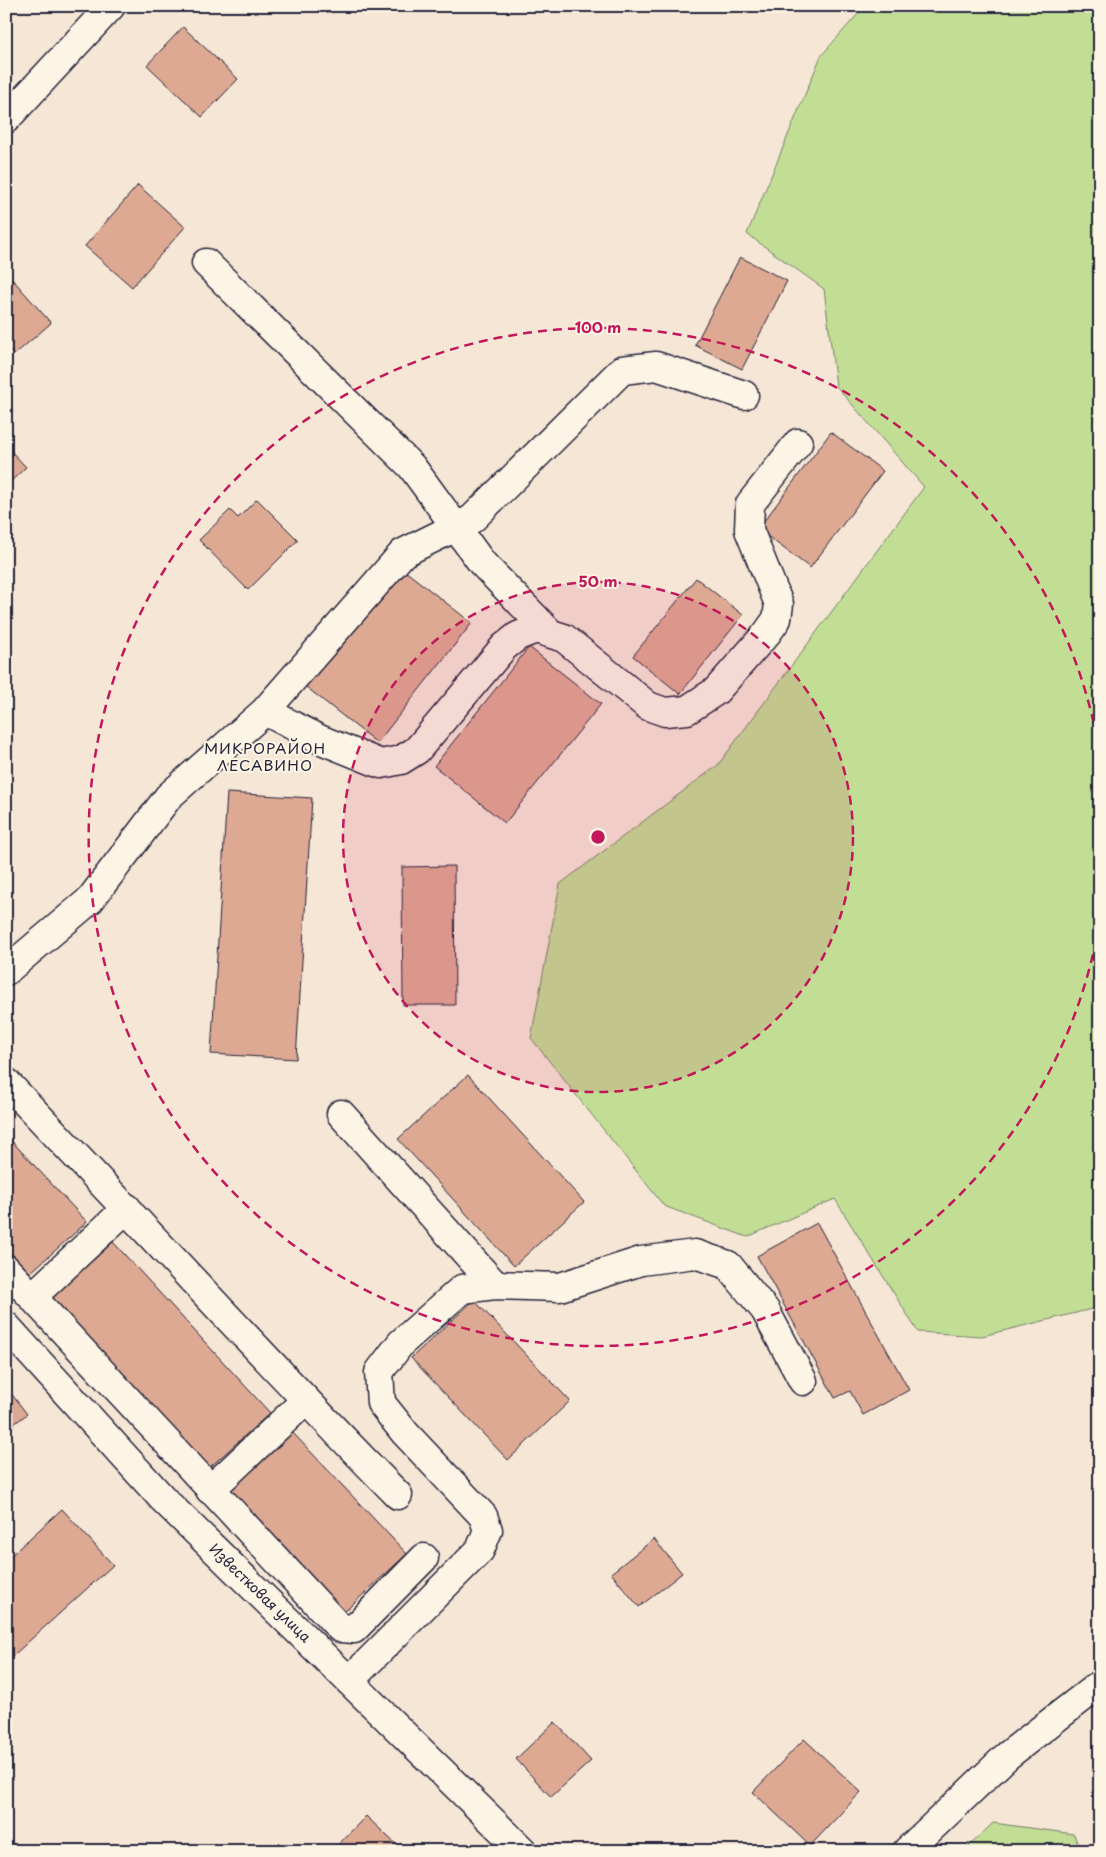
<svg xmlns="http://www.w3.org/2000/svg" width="1106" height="1857" viewBox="0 0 1106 1857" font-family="'Playpen Sans',sans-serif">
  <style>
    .green { fill: #c2de95; stroke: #728068 }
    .building { fill: #dea993; stroke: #22223b }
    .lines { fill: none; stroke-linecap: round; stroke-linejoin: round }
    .minor-casing { stroke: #22223b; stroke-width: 31 }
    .minor { stroke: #fcf5e5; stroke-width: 28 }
    .ring { fill: none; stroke: #c2185b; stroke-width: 2.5; stroke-dasharray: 9 6 }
    .labels { text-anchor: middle; stroke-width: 4; stroke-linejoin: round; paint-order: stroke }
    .street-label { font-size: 14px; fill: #22223b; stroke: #fcf5e5 }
    .neighbourhood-label { font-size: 15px; letter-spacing: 1px; fill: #22223b; stroke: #fcf5e5 }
    .centre { fill: #c2185b; stroke: #fcf5e5; stroke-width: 2.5 }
    .ring-label { font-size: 15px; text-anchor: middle; font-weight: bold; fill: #c2185b; stroke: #fcf5e5; stroke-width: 4; stroke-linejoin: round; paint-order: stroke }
  </style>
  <rect width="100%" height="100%" fill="#f6e6d5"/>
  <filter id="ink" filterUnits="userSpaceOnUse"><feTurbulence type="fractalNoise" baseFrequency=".02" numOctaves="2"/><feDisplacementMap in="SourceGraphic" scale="10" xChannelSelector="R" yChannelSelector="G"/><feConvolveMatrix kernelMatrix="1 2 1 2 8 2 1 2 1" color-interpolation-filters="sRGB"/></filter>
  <g filter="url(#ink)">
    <!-- green -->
    <path class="green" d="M865,6H1100V1307L982,1336L918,1332L835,1199L747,1237L664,1206L531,1038L560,884L718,765L924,487L836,386L824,289L747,234L821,56Z
      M993,1823L1074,1834L1080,1851H964Z"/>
    <!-- building -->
    <path class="building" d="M183,27L238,79L202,117L147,65Z
      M138,185L185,227L132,287L85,246Z
      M740,257L787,281L742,369L695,345Z
      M6,272L51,323L14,355L6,346Z
      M831,432L883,471L810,568L758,529Z
      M6,446L26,467L6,486Z
      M257,499L298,540L248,590L199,540L230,510L238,518Z
      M400,567L472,623L377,743L305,686Z
      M696,578L743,615L680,694L633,656Z
      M529,647L601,704L505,823L434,766Z
      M227,793L312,798L296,1059L211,1054Z
      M454,866L455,1005H403L402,867Z
      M468,1075L584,1202L514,1266L398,1139Z
      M6,1135L87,1222L30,1273L6,1247Z
      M817,1223L909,1390L863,1415L850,1391L835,1398L757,1256Z
      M113,1242L270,1413L209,1468L52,1297Z
      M474,1300L570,1401L508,1460L411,1358Z
      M6,1387L27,1414L6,1430Z
      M292,1432L407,1554L342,1614L227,1492Z
      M62,1509L113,1565L6,1662V1560Z
      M654,1539L682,1573L639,1607L611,1573Z
      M555,1722L591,1761L551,1797L516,1759Z
      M804,1739L861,1792L810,1846L753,1792Z
      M366,1816L403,1851H332Z"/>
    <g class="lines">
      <!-- minor casing -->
      <g class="minor-casing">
        <path id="minor" d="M6,119L111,6
          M206,263L412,467L482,563L549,632
          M265,711L319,739L381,764L401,760L417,750L504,647L518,636L536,629L564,638L648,706L665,712L687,710L716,691L767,633L777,619L779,604L749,530L750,504L798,443
          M6,971L90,900L169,796L265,711L403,553L472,519L622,370L656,366L744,395
          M6,1082C137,1219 265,1360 398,1495
          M341,1114L495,1285
          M6,1269L340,1628L354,1629L424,1558
          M32,1297L127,1208
          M6,1326L163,1499L523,1851
          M210,1490L305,1401
          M349,1681L480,1550L488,1530L483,1516L405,1433L381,1403L379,1372L401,1343L462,1289L495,1285L560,1287L641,1261L695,1254L728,1265L765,1310L803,1381
          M907,1851L1007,1756L1100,1684"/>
      </g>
      <!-- minor -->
      <use href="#minor" class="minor"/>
    </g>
  </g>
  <!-- distance rings -->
  <circle cx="598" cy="837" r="255" fill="#c2185b" fill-opacity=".12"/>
  <g class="ring">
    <circle cx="598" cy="837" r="255"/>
    <path d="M1099 925A509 509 0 1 1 1099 749"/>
  </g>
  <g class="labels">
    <!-- street labels -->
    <g class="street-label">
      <text transform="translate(260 1593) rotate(44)" y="5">Известковая улица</text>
    </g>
    <!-- neighbourhood labels -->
    <g class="neighbourhood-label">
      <text x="265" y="754">МИКРОРАЙОН<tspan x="265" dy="17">ЛЕСАВИНО</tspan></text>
    </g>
  </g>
  <circle cx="598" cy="837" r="8" class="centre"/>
  <g class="ring-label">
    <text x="598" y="333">100 m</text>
    <text x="598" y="587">50 m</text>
  </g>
  <!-- margin -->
  <rect width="1106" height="1857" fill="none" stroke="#fcf5e5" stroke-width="25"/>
  <rect x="12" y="12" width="1081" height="1832" fill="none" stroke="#22223b" stroke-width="2" filter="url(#ink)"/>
</svg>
